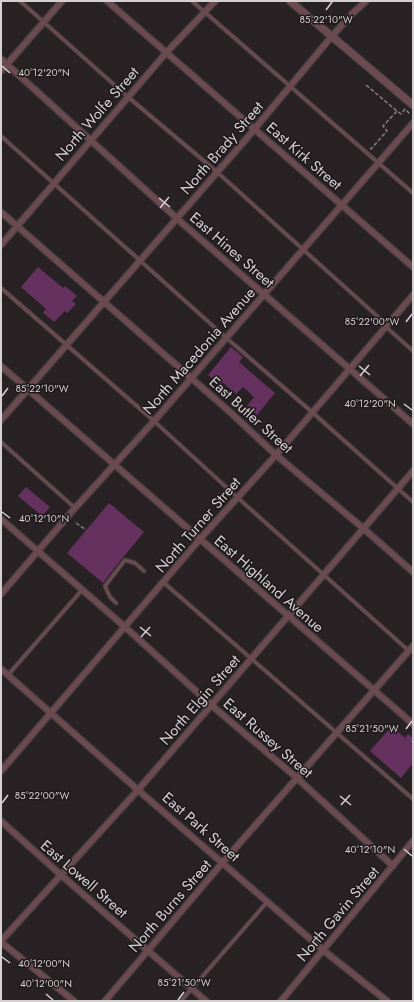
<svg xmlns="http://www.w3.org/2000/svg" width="414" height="1002" viewBox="0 0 414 1002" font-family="Jost,sans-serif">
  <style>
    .building { fill: #65315e }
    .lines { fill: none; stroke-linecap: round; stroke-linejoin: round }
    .service-casing { stroke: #453e41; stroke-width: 5 }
    .minor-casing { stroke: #453e41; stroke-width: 8 }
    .tertiary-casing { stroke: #453e41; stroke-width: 9 }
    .path { stroke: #837d80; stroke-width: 1.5; stroke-dasharray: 4 2; stroke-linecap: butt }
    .service { stroke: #6b4b4f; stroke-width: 3 }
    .minor { stroke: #6b4b4f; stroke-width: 5.5 }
    .tertiary { stroke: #6b4b4f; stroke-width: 7 }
    .ticks { fill: none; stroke: #d5d0d2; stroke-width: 1.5 }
    .labels { text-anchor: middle; stroke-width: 3; stroke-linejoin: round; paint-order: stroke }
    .street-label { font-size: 15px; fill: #d5d0d2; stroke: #1f191b }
    .ticks-label { font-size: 10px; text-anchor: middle; fill: #d5d0d2; stroke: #1f191b; stroke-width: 3; stroke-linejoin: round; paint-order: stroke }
  </style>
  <rect width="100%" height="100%" fill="#292225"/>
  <!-- building -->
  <path class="building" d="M38,267L63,288L65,286L77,296L72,301L76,304L67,313L65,311L54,322L43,313L46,309L21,287Z
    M231,347L243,357L239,362L275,393L257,415L247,406L254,397L243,387L236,394L222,382L220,385L208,375Z
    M26,487L50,507L42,516L18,496Z
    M109,503L144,532L112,571L103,583L67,553Z
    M392,726L405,738L408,734L413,738L410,742L413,745V763L401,778L370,751Z"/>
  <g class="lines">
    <!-- service casing -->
    <g class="service-casing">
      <path id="service" d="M20,1L128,97L217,172L387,325
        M192,1L413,193
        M1,136L222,334L312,412L413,502
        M1,288L154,421L238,498L409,651
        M386,327L413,351
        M1,442L75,508
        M163,582L413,799
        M116,603L110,597L105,586L125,560L135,563L144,571
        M8,675L82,590
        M181,1001L268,901"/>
    </g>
    <!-- minor casing -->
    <g class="minor-casing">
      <path id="minor" d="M107,1L413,267
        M1,59L182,223L413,424
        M1,71L62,1
        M1,212L230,412L276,455L363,528L413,572
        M1,245L166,53L215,1
        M1,366L413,724
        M1,420L247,138L332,36L353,13L366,1
        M1,519L125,627L217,710L297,778L393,866
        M1,594L75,508L154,421L413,123
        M1,669L138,790L323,950L387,1001
        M1,771L200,539L276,455L413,295
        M1,821L61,875L206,1001
        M1,941L138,790L413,471
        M1,942L74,1001
        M105,1001L223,862L413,646
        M281,1001L413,841"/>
    </g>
    <!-- tertiary casing -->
    <g class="tertiary-casing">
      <path id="tertiary" d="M290,1L413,105"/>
    </g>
    <!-- path -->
    <path class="path" d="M366,85L397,111
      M370,148L371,149L387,131L383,126L397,111L401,114L405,109L410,114
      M76,523L86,530
      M411,741L413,743"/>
    <!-- service -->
    <use href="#service" class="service"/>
    <!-- minor -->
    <use href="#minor" class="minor"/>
    <!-- tertiary -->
    <use href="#tertiary" class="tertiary"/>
  </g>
  <!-- ticks -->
  <path class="ticks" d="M326,10L332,2M2,66L10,73M159,198L170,207M160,208L169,197M406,322L412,314M359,366L370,375M360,376L369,365M2,396L8,388M404,404L412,410M2,512L10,518M140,627L151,636M141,637L150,627M406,729L412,721M340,796L351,805M2,803L8,795M341,805L350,795M404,849L412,856M2,957L10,963M46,994L53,1000M178,1000L184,992"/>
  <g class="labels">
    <!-- street labels -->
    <g class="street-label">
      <text transform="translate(97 114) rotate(-49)" y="5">North Wolfe Street</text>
      <text transform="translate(222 148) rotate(-49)" y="5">North Brady Street</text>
      <text transform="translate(304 156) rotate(41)" y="5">East Kirk Street</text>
      <text transform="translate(232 250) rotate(41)" y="5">East Hines Street</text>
      <text transform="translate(199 351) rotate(-49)" y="5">North Macedonia Avenue</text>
      <text transform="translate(251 415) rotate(42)" y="5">East Butler Street</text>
      <text transform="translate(198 525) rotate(-49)" y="5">North Turner Street</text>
      <text transform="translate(269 584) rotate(41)" y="5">East Highland Avenue</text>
      <text transform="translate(200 700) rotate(-49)" y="5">North Elgin Street</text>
      <text transform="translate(268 738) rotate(41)" y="5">East Russey Street</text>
      <text transform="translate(201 827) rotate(41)" y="5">East Park Street</text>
      <text transform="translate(84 879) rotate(41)" y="5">East Lowell Street</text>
      <text transform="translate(170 906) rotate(-49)" y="5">North Burns Street</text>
      <text transform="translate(338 914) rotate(-50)" y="5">North Gavin Street</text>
    </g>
  </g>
  <g class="ticks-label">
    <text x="326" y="23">85°22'10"W</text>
    <text x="44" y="76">40°12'20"N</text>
    <text x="372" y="325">85°22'00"W</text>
    <text x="42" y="392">85°22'10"W</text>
    <text x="370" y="407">40°12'20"N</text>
    <text x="44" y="522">40°12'10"N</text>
    <text x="372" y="732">85°21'50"W</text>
    <text x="42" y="799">85°22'00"W</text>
    <text x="370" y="853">40°12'10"N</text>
    <text x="44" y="967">40°12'00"N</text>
    <text x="184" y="986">85°21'50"W</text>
    <text x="46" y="987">40°12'00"N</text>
  </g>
  <!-- border -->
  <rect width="414" height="1002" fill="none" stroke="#d5d0d2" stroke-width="4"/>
</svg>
